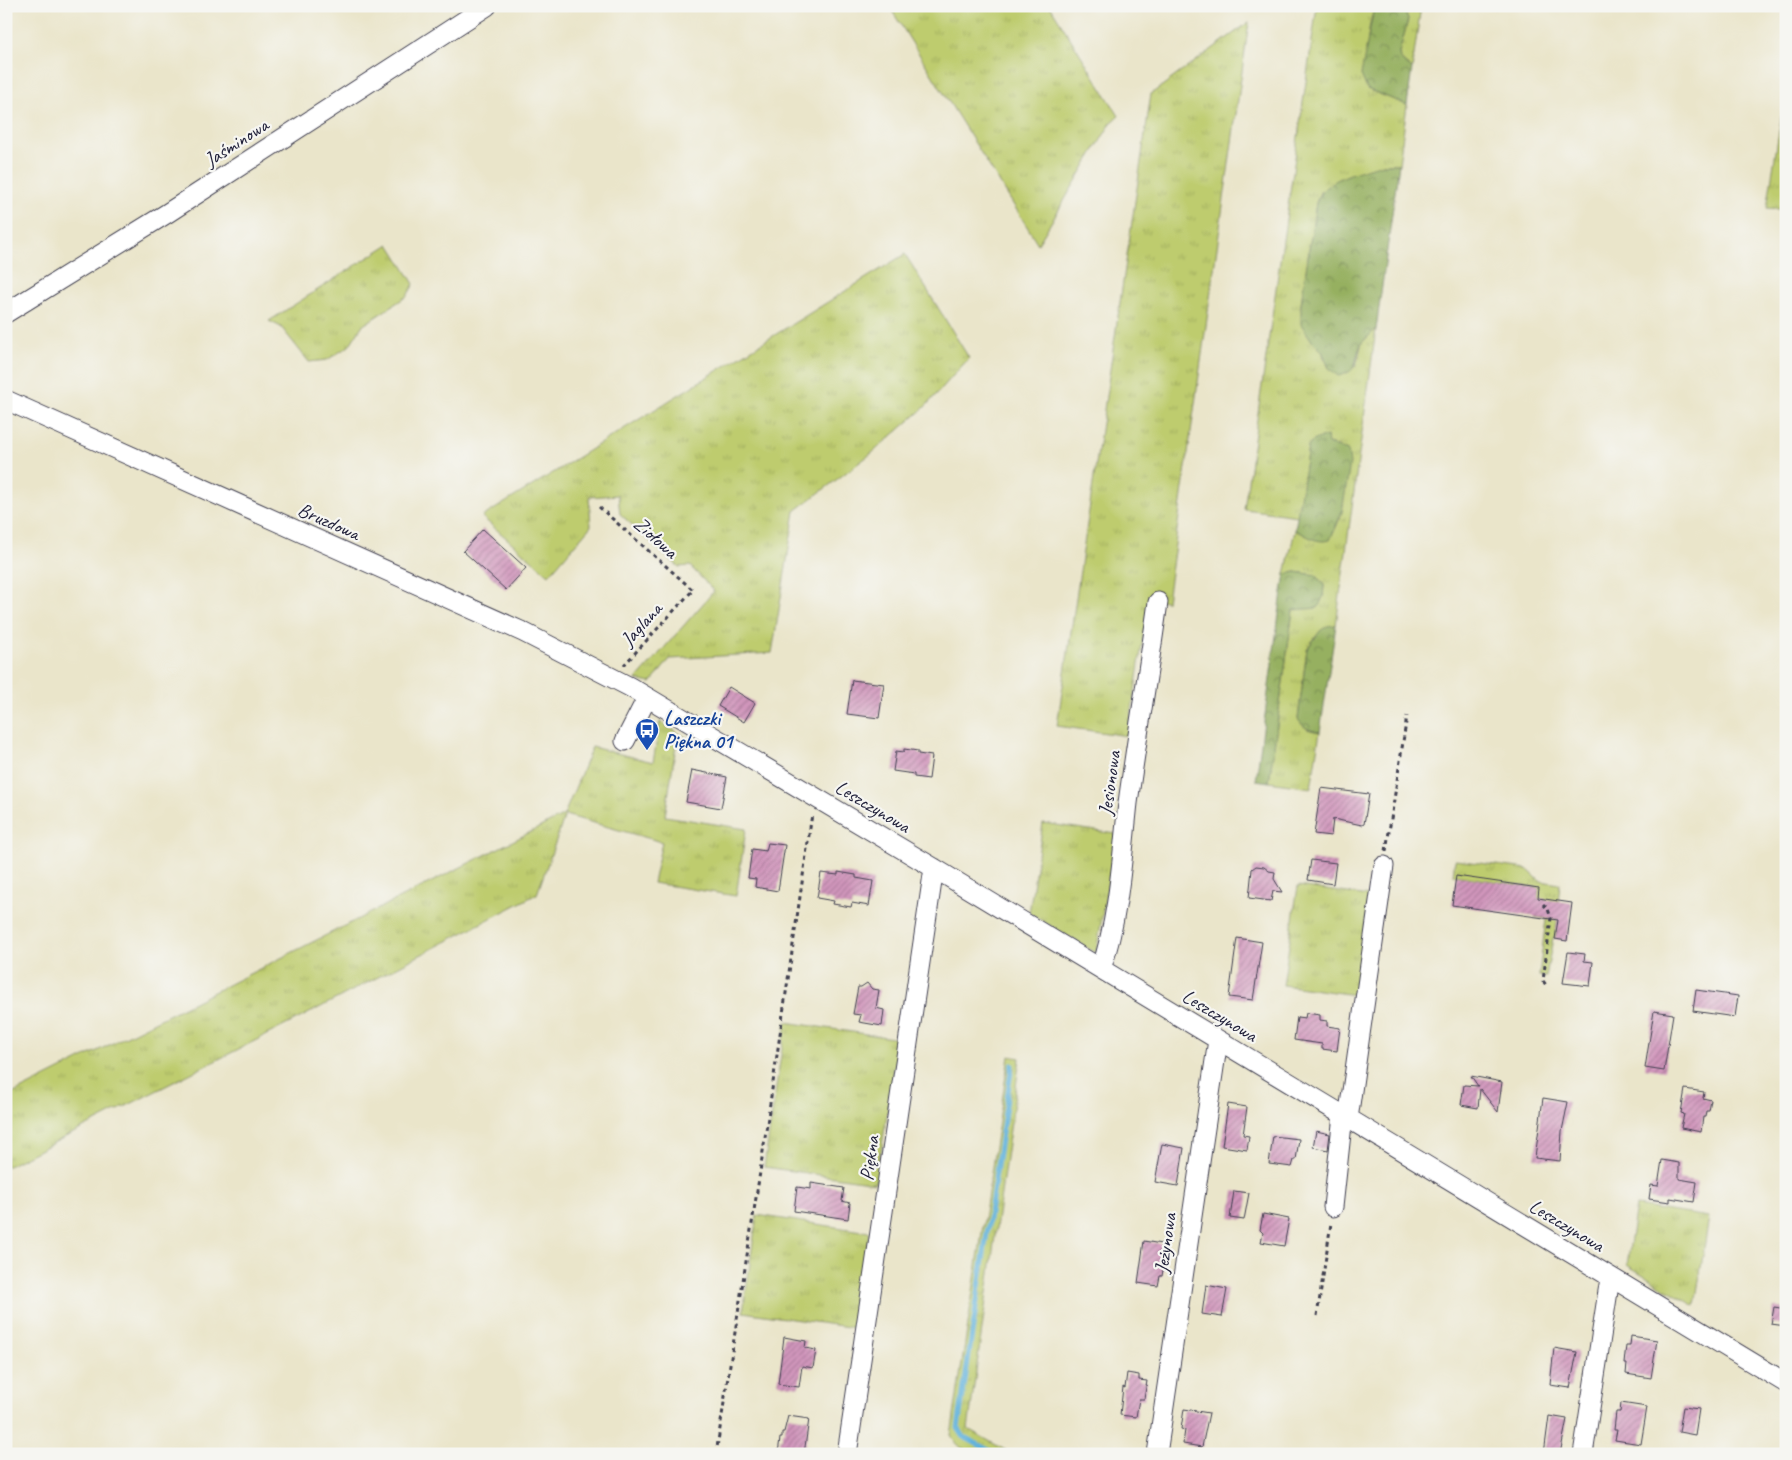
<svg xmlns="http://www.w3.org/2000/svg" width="1792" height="1460" viewBox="0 0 1792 1460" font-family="Caveat,sans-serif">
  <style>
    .grass { fill: url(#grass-tufts); stroke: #707754 }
    .forest { fill: url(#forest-crowns); stroke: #5c694e }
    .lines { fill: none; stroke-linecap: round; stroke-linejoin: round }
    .stream { stroke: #62b2dd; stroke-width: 5 }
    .building { fill: url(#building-hatch) }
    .minor-casing { stroke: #403f50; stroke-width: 21 }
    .path { stroke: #403f50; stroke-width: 3; stroke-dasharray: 4 4; stroke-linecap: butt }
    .minor { stroke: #fff; stroke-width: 19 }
    .labels { text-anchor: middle; stroke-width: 4.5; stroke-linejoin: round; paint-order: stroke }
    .street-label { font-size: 20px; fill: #22223b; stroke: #f6f6f2 }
    .transit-label { font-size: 20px; font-weight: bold; fill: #164399; stroke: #f6f6f2; text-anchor: start }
  </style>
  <defs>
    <pattern id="grass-tufts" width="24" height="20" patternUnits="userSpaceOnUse" patternTransform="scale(1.25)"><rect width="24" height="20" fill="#becc6e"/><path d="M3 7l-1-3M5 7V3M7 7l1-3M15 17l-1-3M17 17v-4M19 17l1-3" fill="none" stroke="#a3af60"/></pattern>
    <pattern id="forest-crowns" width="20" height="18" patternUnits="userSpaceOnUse" patternTransform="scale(1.25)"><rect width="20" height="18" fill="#96b061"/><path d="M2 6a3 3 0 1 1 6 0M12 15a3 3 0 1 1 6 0" fill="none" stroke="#7a8f51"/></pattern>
    <pattern id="building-hatch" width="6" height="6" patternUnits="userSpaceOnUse" patternTransform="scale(1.25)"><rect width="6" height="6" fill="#d196bc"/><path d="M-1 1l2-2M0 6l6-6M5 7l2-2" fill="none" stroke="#a97a9a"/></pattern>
  </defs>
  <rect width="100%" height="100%" fill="#f6f6f2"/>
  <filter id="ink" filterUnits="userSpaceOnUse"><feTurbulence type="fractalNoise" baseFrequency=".02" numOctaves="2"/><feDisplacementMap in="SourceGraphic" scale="10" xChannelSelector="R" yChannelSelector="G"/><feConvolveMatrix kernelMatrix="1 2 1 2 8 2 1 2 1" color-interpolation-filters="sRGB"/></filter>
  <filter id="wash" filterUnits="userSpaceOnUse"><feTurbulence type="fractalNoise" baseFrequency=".0096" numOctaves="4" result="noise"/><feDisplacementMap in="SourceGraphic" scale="20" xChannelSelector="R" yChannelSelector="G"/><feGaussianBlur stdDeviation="1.12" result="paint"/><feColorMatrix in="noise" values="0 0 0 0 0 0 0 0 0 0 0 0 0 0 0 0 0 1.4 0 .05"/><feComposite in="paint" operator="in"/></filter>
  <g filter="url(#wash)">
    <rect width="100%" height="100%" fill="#eae5ca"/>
    <!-- grass -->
    <path class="grass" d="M889,6H1050L1119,116L1111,123L1038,244Z
      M1317,6H1377C1364,24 1368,67 1367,89L1407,105L1399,164H1383L1320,192L1316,203L1301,304L1312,341L1322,351L1329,368L1356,366L1362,342L1376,329L1336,625C1322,627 1314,638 1307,649L1298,719L1307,729L1320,732L1311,788L1269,782L1293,610L1323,597L1324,585L1316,575L1296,572L1285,574L1295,530L1304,534L1334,532C1349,500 1344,480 1338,446L1327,444V436L1308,447L1298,516L1244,509Z
      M1403,6H1421L1412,69L1400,59L1399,53L1408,20Z
      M1249,22L1167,601L1149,599L1128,736L1057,726L1151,94Z
      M1786,87V210L1767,208Z
      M389,244L414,284L407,296L362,326L349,346L327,360L309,362L281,327L269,321Z
      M905,254L969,358L925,407L872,453L795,511L772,653L670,659L651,683L636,680L714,591L690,566L679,567L620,514L618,495L589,497L591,526L549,575L482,517Z
      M660,722L687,738L676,745L665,816L746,829L736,896L653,883L662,842L565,815L537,894L296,1020L6,1167V1097L564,815L592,747L653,762Z
      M1043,823L1116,834L1096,953L1029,913Z
      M1455,860L1527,869L1540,881L1560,884L1558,901L1560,902L1555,938H1553L1546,977L1539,976L1546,919L1535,917L1539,888L1453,875Z
      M1298,886L1369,896L1355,995L1283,985Z
      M786,1022L899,1039L876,1183L764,1167Z
      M1009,1056L1020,1058L968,1429L1012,1454C987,1454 964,1460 951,1435Z
      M1636,1206L1709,1217L1695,1306L1627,1265Z
      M757,1215L869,1232L856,1328L743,1312Z"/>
    <!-- forest -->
    <path class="forest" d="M1377,6H1403L1408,20L1399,53L1400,59L1412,69L1407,105L1367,89L1361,75L1373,12Z
      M1383,164H1399L1376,329C1372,334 1365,338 1362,343C1352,361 1362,370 1338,376L1329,368L1322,351L1312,341L1301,324V304L1316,203C1318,200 1319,195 1321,192C1335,176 1363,170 1383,164Z
      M1327,436L1328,444L1348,451L1350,463L1342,512L1330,540C1317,544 1306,535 1295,530L1308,447L1314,440Z
      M1296,572L1316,575L1324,585L1323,597L1318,608L1293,610L1269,782L1256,780L1282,592L1285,574Z
      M1336,625L1320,732C1309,730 1304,729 1298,719L1307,649L1320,631L1327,626Z"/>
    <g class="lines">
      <!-- stream -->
      <path class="stream" d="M996,1454L964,1437L958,1428L1012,1065"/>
    </g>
    <g id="blocks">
      <!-- building -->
      <path class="building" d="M483,529L526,568L506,590L463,551Z
        M852,680L884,684L879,718L847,714Z
        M729,687L755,703L744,722L718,706Z
        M904,749L918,751V754L932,756L929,779L914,777V774L893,771L896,751L904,752Z
        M692,770L727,777L721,808L686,802Z
        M1321,788L1369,794L1364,824L1362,825L1333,819L1331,836L1314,834Z
        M768,843L785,845L778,891L755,887L756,879L748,878L752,849L766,851Z
        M1311,860L1336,863L1333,884L1308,880Z
        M1256,866L1264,867L1269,871L1275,872L1274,879L1282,892L1273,891L1271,901L1249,898L1252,869Z
        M838,872L856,875V878L873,881L869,906L852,903L851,907L833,904L834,901L817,898L821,873L838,875Z
        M1456,876L1539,888L1538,898L1572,903L1567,941L1555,939L1558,920L1452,905Z
        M1237,938L1262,942L1253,1000L1229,997Z
        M1568,952L1585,954L1584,961L1593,962L1590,986L1563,983Z
        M867,983L872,989L879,990L876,1008L884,1010L882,1026L859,1022L861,1015L853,1014L858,987H861Z
        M1696,990L1738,996L1735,1017L1693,1011Z
        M1654,1011L1673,1014L1664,1071L1645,1068Z
        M1306,1013L1320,1015V1020L1327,1021V1026L1340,1028L1337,1051L1322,1049V1044L1294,1040L1297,1017L1305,1018Z
        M1471,1076L1502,1082L1498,1112L1480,1089L1478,1108L1461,1105L1464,1085L1478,1086Z
        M1685,1089L1704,1092L1703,1098L1711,1100L1709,1111H1706L1705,1117H1703L1701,1132L1681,1128L1684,1114L1681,1113Z
        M1543,1098L1568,1102L1562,1131L1560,1161L1535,1158Z
        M1228,1104L1247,1107L1243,1135L1249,1136L1247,1150L1222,1146Z
        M1316,1131L1330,1134L1328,1150L1313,1147Z
        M1273,1136L1299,1139L1296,1160H1294L1292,1167L1269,1164Z
        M1162,1144L1184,1148L1178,1186L1155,1182Z
        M1662,1160L1679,1163V1179L1697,1182L1694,1202L1670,1198V1202L1649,1199L1651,1185L1658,1186Z
        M811,1183L844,1188L842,1201L850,1203L848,1219L794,1211L797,1187L811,1189Z
        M1234,1191L1249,1193L1244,1220L1230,1218Z
        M1263,1214L1289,1219L1284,1246L1261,1242L1263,1233L1260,1230Z
        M1144,1241L1167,1245L1162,1276H1160L1158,1286L1138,1283Z
        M1206,1285L1227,1289L1222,1317L1202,1314Z
        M1774,1307L1786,1309V1326L1771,1324Z
        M1631,1336L1657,1340L1651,1378L1626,1374L1627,1364H1624L1625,1354L1626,1346H1630Z
        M784,1337L806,1341L805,1348L816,1350L813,1368L802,1366L799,1387L778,1384Z
        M1554,1348L1577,1352L1570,1388L1550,1385Z
        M1127,1373L1139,1375V1380L1147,1381L1144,1399H1139L1136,1417L1120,1415L1123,1387L1125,1388Z
        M1621,1403L1647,1407L1641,1444L1615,1440L1617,1430H1614L1616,1412H1620Z
        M1683,1407L1699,1409L1695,1435L1679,1432Z
        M1184,1409L1209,1413L1202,1447L1183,1444L1185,1430L1181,1429Z
        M788,1416L809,1419L804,1454H778L780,1438H782V1432H784Z
        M1549,1416L1567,1419L1560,1454H1544Z"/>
    </g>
  </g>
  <g filter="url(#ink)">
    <use href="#blocks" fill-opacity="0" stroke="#403f50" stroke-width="1"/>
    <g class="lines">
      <!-- minor casing -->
      <g class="minor-casing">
        <path id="minor" d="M6,313L166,214L487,6
          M6,400L523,632L630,687L934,868L1786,1383
          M625,741L647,698
          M1101,969C1119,917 1122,857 1128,803C1137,736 1149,669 1158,602
          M1348,1119L1384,866
          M1333,1207L1343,1115
          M847,1454L934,868
          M1157,1454L1218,1040
          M1583,1454L1610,1278"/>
      </g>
      <!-- path -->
      <path class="path" d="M599,507L693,590L624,665
        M1386,851L1407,716
        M1543,904L1548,909L1551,918L1543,981L1547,986
        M1317,1316L1331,1223
        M716,1454L760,1172L812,814"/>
      <!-- minor -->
      <use href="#minor" class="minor"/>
    </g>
  </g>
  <!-- icons -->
  <defs>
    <g id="bus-pin" transform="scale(1.25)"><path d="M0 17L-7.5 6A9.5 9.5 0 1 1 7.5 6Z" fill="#1a4fb4" stroke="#f6f6f2"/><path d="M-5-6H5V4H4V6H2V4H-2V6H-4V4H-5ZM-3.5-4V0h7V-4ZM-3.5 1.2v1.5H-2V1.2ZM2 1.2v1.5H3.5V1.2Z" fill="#fff"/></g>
  </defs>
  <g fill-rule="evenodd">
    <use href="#bus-pin" x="647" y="730"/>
  </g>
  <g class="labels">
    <!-- street labels -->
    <g class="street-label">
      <text transform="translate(236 142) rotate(-33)" y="7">Jaśminowa</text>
      <text transform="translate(329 521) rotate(24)" y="7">Bruzdowa</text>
      <text transform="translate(656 537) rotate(42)" y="7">Ziołowa</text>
      <text transform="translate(641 624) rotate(-48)" y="7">Jaglana</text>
      <text transform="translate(1109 783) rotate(-82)" y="7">Jesionowa</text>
      <text transform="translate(873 806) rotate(31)" y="7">Leszczynowa</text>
      <text transform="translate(1220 1015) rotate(31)" y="7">Leszczynowa</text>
      <text transform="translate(869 1158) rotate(-82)" y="7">Piękna</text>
      <text transform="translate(1567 1225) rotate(31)" y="7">Leszczynowa</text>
      <text transform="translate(1165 1243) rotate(-82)" y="7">Jeżynowa</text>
    </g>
    <!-- transit labels -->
    <g class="transit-label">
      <text x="664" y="725">Laszczki<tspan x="664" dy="23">Piękna 01</tspan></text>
    </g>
  </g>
  <!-- margin -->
  <rect width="1792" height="1460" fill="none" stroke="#f6f6f2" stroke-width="25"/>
</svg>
